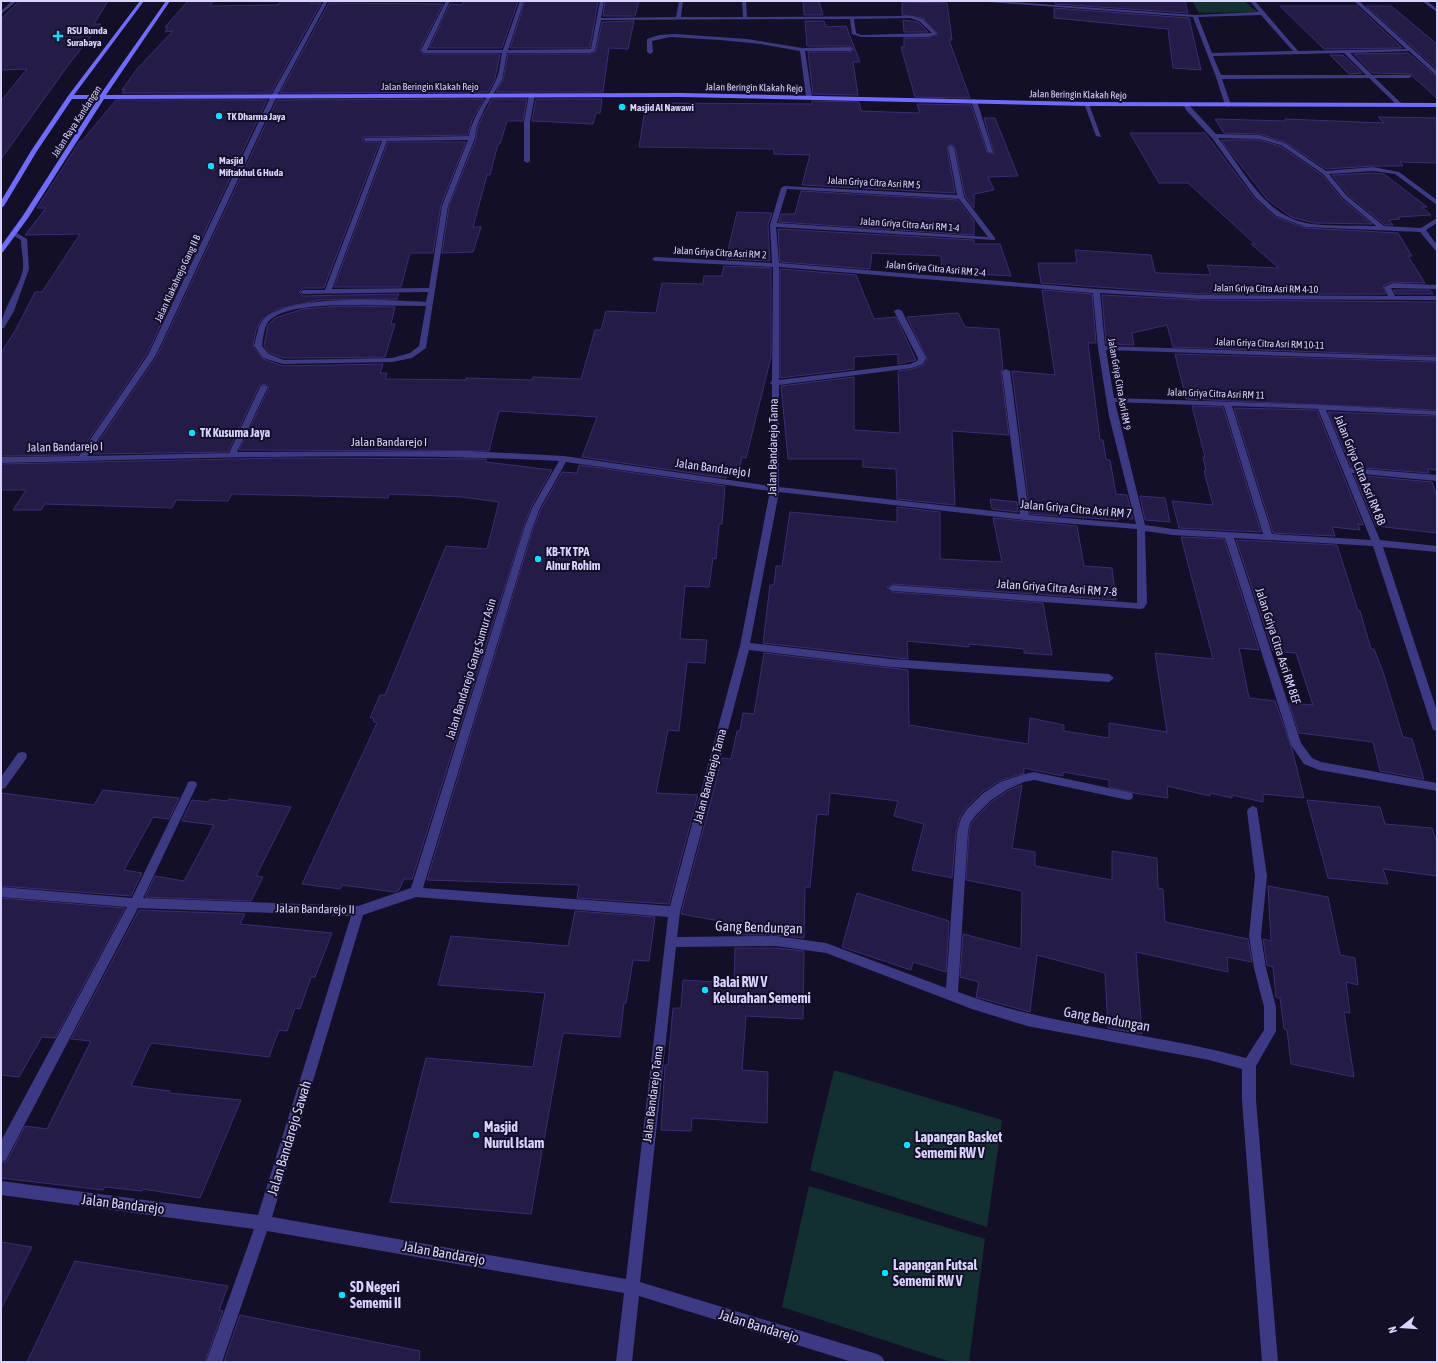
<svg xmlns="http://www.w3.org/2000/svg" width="1438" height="1363" viewBox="0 0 1438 1363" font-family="'Asap Condensed',sans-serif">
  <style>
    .green { fill: #12302f }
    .building { fill: #241b47; stroke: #3b2d73 }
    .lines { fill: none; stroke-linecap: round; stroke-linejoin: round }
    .street { fill: #3d3a85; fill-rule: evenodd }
    .secondary { fill: #6f6bff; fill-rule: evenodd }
    .poi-dot { fill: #00e5ff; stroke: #130f26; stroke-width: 1.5 }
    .labels { text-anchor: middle; stroke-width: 4; stroke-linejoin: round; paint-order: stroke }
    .far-poi-label { font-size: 10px; font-weight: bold; fill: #d9d4ff; stroke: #130f26; text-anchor: start }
    .far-street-label { font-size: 10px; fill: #d9d4ff; stroke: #130f26 }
    .poi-label { font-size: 12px; font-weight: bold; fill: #d9d4ff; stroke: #130f26; text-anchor: start }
    .street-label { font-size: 12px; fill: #d9d4ff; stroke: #130f26 }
    .near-street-label { font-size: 14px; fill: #d9d4ff; stroke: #130f26 }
    .near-poi-label { font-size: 14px; font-weight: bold; fill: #d9d4ff; stroke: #130f26; text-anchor: start }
  </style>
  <rect width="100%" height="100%" fill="#130f26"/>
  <!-- green -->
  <path class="green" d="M1192,1H1244L1258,12L1199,13Z
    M834,1070L1002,1120L987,1227L810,1170Z
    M809,1186L985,1239L969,1362H951L782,1307Z"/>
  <!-- building -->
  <path class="building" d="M19,1H108L94,24H101L69,64L1,159V101L27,69L1,70V19Z
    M188,1H213L210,6L278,5L281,1H313L311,3H321L271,93H122L125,89L122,90L137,69L173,31L165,32L168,27H165Z
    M464,1H518L502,48H429L450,4L462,5Z
    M525,1H598L590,48H510Z
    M605,1H639L635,16H603Z
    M803,1H819L823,15H804Z
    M1055,1H1185L1188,13L1055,4Z
    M902,2L947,3L952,40H949L970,98L915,97L901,47H904V38H928L938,34L923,18L902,15Z
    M329,3L443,4L420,49L422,54H500L495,79L488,92L280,93Z
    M1280,6H1357L1402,48L1324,49Z
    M1366,6H1391L1437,44V69Z
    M1054,8L1189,18L1201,70L1173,68L1168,29L1054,18Z
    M903,20L918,22L928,32H904Z
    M634,21L628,49L609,48L603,92H496L503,80L508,54H591L596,51L602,22Z
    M805,21H824L826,27L846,26L860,62H853L858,95L813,94L808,52H850L854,49L850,46H807Z
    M1408,53L1437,77V98L1412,76V74L1372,73L1354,54Z
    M1330,55H1343L1362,73L1349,74Z
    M484,99L472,120L468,135L363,137L362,140L365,142H380L324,288H303L299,292L303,296L399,294L397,299L319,300L278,309L261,320L256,330L253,347L263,359L283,366L383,364L380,373H387L385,379L466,380V378L532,380L533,377L581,379L595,330H601L606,311L656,313L662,283L703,284L704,276H722L724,266L771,268V357L746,458L742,457L739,471L727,469L726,478L582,457L597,417L499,411L489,451L239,450L269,388L265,384L259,386L228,452L90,454L157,356L277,100Z
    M492,99H527L523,121H507L500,144H498L490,175H487L473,227H481L473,252L442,253L449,206L476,139L478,125Z
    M536,99H602L600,113H596L593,124L532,121Z
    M116,100H267L147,354L78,455L1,456V353L15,331L35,292H42L80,234L25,235L46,208H37L80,141H82Z
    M812,101L859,102L861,111L888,112L920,113L917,104L971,105L987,152L994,154L984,118H995L1018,176L988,177L994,190L974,194V208L965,196L955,147L952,144L947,147L955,193L802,185L810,155L774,154V149L639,147L646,103L812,104Z
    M1378,117L1437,118V163L1400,162L1403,166H1373L1326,169L1285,142L1259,134L1224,133L1215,119L1286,121L1285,119L1384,123Z
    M1130,133H1205L1254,198L1275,217L1306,228L1398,233L1412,256H1408L1425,283L1392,282L1383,286L1386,294H1200L1041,283L1038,263H1077L1075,250L1151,255L1155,272L1159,273L1211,275L1207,265L1279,268L1251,244H1255L1188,183H1159Z
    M1221,140H1259L1280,146L1322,175L1342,199L1372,224L1314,223L1291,217L1267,199Z
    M388,142H466L441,205L433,253H410L401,287H334Z
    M1373,173L1384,174L1427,207H1422L1431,215L1398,217L1400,219L1389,220L1393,225H1385L1348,195L1332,175Z
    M801,191L958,200L974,221V235L779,222L781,214H795Z
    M737,212L772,213L768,225L770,261L726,259Z
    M778,229L974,240V244H1000L1011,276L942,272L941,256L872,253L870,269L780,262Z
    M780,269L856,275L874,319L896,317L916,360L898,364V354L854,357V369L780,378Z
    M1042,290L1092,294L1096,343H1088L1100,440H1103L1106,459L1110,460L1116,494L1127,495L1133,519L1117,518L1118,520L1030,514L1012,371L1055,375Z
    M1393,290H1430L1433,294H1396Z
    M1102,295L1200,300L1437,302V356L1173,347L1167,325L1132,333L1134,345L1106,344Z
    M343,306L395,307L391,324H395L385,357L284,358L270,353L264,346L268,325L275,318L303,309Z
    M958,313L965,327L999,329L1003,369L1001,371L1009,435L952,431L955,505L897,499L896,469L863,467V459H788L781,386L854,377V430L900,433L898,371L912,369L924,365L927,359L907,317Z
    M1175,354L1437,362V410L1186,399Z
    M1192,406L1223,407L1261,532L1179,528L1172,501L1213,505L1204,471H1206L1203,457H1205Z
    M1234,408L1317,410L1363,525L1358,524L1360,530L1332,527L1335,536L1273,533Z
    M1328,412L1437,416V470L1428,469L1429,473L1351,467Z
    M280,458L486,459V462L552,470L531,507L523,529L412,879H404L399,890L395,892L342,885L340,889L302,884L377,723L373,721L374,718H370L380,695H385L446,546L487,549L499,502L462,497L415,495L389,494L388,498L232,494L228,501L176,500L172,508L45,504L41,510H13L26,490H1V464Z
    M579,465L725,486L722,524H719L716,559L713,558L709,587L685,586L680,639L707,640L705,663L687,662L679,731L668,730L656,793L698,795L669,904L577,898L579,885L427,880L533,529L541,509L562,472L577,473Z
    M1354,475L1432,482L1437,497V533L1376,526Z
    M1140,496L1165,498L1170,522L1145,520Z
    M990,499L1017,502L1018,512L992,509Z
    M897,507L940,512V559L1002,562L993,518L1077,526L1084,566L1112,568L1116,600L893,584L887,587L893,592L1043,603L1052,655L1024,653V649L969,644V647L907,641L908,659L763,643L770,585H774L776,566H782L790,512L897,522Z
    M1181,537L1224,539L1259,650L1239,648L1249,698L1275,701L1292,749L1304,798L1263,794V802L1232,795V798L1210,793V796L1167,786L1168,798L1134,793L1109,787V780L1063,772V776L1024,768V773L999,781L981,793L966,808L960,817L956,832L952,878L912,870L924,824L894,816L898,801L830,793L828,815L817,814L810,887H805L804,938L776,935H736V924L681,914L722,758L731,759L737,731H740L743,713L754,714L764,653L908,670L909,725L1028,744L1030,718L1064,725V731L1109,738V723L1167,732L1155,653L1213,659Z
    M1236,540L1337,545L1353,595L1358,611H1360L1371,649H1374L1383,672L1403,737L1412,739L1424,779L1380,771L1373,742L1299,733L1289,703L1313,705L1296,653L1273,651Z
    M1022,785L1012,848L1035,852V866L1112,880V851L1157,858L1158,888L1163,889L1165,922L1248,939L1252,962L1227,957L1228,972L1136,952L1142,1034L1108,1028L1105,973L1037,955L1030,1012L976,997L979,982L960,977L963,934L1021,949L1022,891L966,880L969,832L971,824L976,817L991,802L1009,790Z
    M103,790L179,798L169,819L153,817L124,870L142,873L131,896L1,886V793L94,805Z
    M211,799L228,801L229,799L291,807L256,876L263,877L251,901L145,897L155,876L184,881L214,825L182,821L192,800L209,802Z
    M1307,800L1380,807L1385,824L1432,828L1437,844V876L1383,869L1388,884L1328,878Z
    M1268,886L1328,897L1340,955L1355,958L1358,985L1346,982L1350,1013L1344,1012L1354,1077L1291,1064L1287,1030L1284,1029L1280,998L1276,997L1273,967L1267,965L1263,939L1271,941Z
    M857,893L949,921L946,972L913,962L911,970L842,947Z
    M1,898L125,908L55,1038L42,1037L19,1077L1,1075Z
    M139,910L245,914L240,924L332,933L315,977H311L300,1009L295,1008L287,1031L279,1030L269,1057L151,1043L131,1086L170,1091L169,1093L241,1100L200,1198L143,1189L142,1191L105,1187L103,1190L1,1178V1163L7,1161L25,1126L47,1129L91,1041L71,1039Z
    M575,911L655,917L649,961L633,960L626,1003H624L620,1037L563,1033L531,1214L390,1202L426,1058L533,1067L545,993L438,985L451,936L568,946Z
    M735,948H776L804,951L803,1019L746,1016L742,1070L768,1072L767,1123L692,1118L691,1131L661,1130L665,1065H668L673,1008H681L683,980L734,983Z
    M1,1242L32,1247L1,1309Z
    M75,1261L228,1286L219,1310L223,1311L205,1362H27Z
    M240,1315L420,1351L419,1362H224Z"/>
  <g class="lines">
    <!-- street -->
    <path class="street" d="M12,1H17L1,14V11Z
      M324,1H328L277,96L156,355L87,456L229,453L260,387L264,385L268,387L237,452L469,451L564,456L771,486L772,385L770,383L772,381L773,267L655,261L652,259L655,257L772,263L770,225L781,188L784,186L957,195L948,147L951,145L954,147L964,197L995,238V240L776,227L779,263L1096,289L1200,295L1388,296L1384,287L1393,283L1437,285V289L1391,288L1395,296H1437V300L1200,299L1100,293L1105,346L1437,357V361L1106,350L1114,398L1321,405L1437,411V415L1326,410L1350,468L1437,475V481L1352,473L1380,540L1437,546V552L1383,547L1437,711V731L1433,730L1432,727L1373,546L1234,538L1301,743L1312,758L1321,762L1437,783V791L1319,770L1304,764L1291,745L1225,538L1173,535L1145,531L1147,603L1144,608L1141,609L893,591L888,588L893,585L1137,603V529L1025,520L779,492L750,643L891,659L1109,674L1114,678L1109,682L891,667L749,650L680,912L677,937L776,936L826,943L946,988L957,832L961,818L967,809L982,794L1000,782L1024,774L1034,772L1128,792L1132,793L1133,796L1132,799L1128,800L1034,780L1024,782L1008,789L990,801L975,816L970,823L968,832L958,992C1051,1027 1151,1032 1246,1058L1264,1030V1007L1254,968L1249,936L1255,876L1247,811L1249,808L1253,806L1257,808L1267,876L1261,936L1266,968L1276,1007V1031L1256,1066V1100L1278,1362H1262L1242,1100V1069L1209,1060L1027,1026L972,1009L826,953L776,946L676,947L640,1282L877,1354L882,1357L885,1362H852L639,1296L632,1362H616L624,1293L267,1231L222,1362H206L254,1229L1,1195V1181L258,1215L351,916L138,908L6,1160L1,1162V1141L127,907L1,897V887L132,898L187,785L188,782L192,781L196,782L197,785L143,898L358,906L411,888L524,529L532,508L559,461C373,451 186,459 1,463V457L79,456L148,355L271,96ZM787,189L959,199L988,237L777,223ZM779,267L1093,293L1098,348L1109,416L1136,524L1029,515L1010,371L1006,369L1002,371L1020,514L779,487V385L912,368L923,364L926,358L902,311L898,309L894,311L918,358L917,361L910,364L779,380ZM1115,402L1224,406L1263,534L1173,529L1145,525ZM1232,406L1318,409L1371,540L1272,534ZM566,462L770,491L740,646L670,906L423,888L532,529L540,508ZM416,897L668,917L626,1279L272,1217L363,915Z
      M446,1H450L427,50H503L520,1H524L508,50L591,49L600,1H604L601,18L676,17L679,1H683L681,17H743L742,1H746L747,17L910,16L923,19L937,34L928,37H861L852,34L850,19L601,20L595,51L590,53H507L502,80L486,106L477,125L475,138L448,206L426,348L412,358L392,362L283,364L263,358L254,346C257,337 257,324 265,318C294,294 388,300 426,302L428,292L303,294L300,292L303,290H325L382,141H366L364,140V138L469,136C473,114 487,100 496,80C500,72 500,62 502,53H423L421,50ZM910,18L919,21L932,33L861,35L856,33L854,19ZM468,140L442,206L429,288L332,289L387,141ZM343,305L426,306L419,346L410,353L392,358L284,360L269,354L262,346C263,339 264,328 268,322C281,306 324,306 343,305Z
      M975,1H997L1195,15L1259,12L1250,1H1255L1298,51L1406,49L1354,1H1359L1437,71V76L1409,51L1350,53L1372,75H1411V77L1409,78H1375L1402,104V106H1398L1369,78L1222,79L1231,105L1228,107L1225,105L1216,77L1193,17ZM1261,15L1293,51L1212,53L1198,17ZM1344,53L1366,75H1221L1213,56Z
      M1422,1H1427L1437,9V12Z
      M675,34L747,39L802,48L850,47L853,49L850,51H805L812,96L809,98L806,96L800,51L761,44L720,40L670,37L652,41L653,52L650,54L647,52V39L659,35Z
      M532,93L535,95L530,122V161L527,163L524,161V122L529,95Z
      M974,99L977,101L993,153L988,152L971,101Z
      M1084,103L1089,104L1101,137L1096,136Z
      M1183,103H1187L1216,134L1259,135L1285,143L1326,171L1373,167L1399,172L1437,200V205L1395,174L1373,171L1329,174L1347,196L1384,226L1421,228L1437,218V223L1426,230L1437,245V251L1435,250L1420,232L1306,227L1276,216L1255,197L1212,138L1186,110ZM1218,138L1259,139L1281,145L1323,174L1343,198L1376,226C1355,225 1325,227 1306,223C1262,214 1244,169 1218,138Z
      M13,231L27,239L29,269L14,311L4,328H1C1,310 20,287 23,269C24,260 21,249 21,240L11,234L10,233Z
      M22,752L26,753L27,756L26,759L5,788L1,789V777L18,753Z"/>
    <!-- secondary -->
    <path class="secondary" d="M140,1H144L74,95H100L166,1H170L106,95L682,93L1086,102L1437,103V107L1086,106L682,97L104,99L28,218L3,252L1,253V246L22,217L98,99H72L37,151L4,206L1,208V201L31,151L68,96Z"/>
  </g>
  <!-- markers -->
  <g class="poi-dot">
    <path d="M56 30h4v4h4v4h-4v4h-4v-4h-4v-4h4z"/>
    <circle cx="622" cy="107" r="4"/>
    <circle cx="219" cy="116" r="4"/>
    <circle cx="211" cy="166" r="4"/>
    <circle cx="192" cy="433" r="4"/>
    <circle cx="538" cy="559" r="4"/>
    <circle cx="705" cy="990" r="4"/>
    <circle cx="476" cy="1135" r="4"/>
    <circle cx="907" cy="1145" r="4"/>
    <circle cx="885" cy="1273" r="4"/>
    <circle cx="342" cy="1295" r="4"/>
  </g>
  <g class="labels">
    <!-- far-poi labels -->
    <g class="far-poi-label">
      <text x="67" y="34">RSU Bunda<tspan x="67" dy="12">Surabaya</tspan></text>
      <text x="630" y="111">Masjid Al Nawawi</text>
      <text x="227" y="120">TK Dharma Jaya</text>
      <text x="219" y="164">Masjid<tspan x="219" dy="12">Miftakhul G Huda</tspan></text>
    </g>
    <!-- far-street labels -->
    <g class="far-street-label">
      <text x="430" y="90">Jalan Beringin Klakah Rejo</text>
      <text transform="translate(754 87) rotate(1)" y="4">Jalan Beringin Klakah Rejo</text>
      <text transform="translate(1078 94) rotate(1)" y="4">Jalan Beringin Klakah Rejo</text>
      <text transform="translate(76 121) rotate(-57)" y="4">Jalan Raya Kandangan</text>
      <text transform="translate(874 182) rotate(3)" y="4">Jalan Griya Citra Asri RM 5</text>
      <text transform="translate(910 224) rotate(4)" y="4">Jalan Griya Citra Asri RM 1-4</text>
      <text transform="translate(720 252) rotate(3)" y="4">Jalan Griya Citra Asri RM 2</text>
      <text transform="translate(936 268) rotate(5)" y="4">Jalan Griya Citra Asri RM 2-4</text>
      <text transform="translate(177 278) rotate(-65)" y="4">Jalan Klakahrejo Gang II B</text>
      <text transform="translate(1266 288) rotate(1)" y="4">Jalan Griya Citra Asri RM 4-10</text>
      <text transform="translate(1270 343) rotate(2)" y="4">Jalan Griya Citra Asri RM 10-11</text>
      <text transform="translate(1120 384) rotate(80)" y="4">Jalan Griya Citra Asri RM 9</text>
      <text transform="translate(1216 393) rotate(2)" y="4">Jalan Griya Citra Asri RM 11</text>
    </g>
    <!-- poi labels -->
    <g class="poi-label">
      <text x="200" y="437">TK Kusuma Jaya</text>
      <text x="546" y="556">KB-TK TPA<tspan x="546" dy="14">Ainur Rohim</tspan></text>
    </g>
    <!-- street labels -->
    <g class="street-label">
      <text x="389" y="446">Jalan Bandarejo I</text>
      <text transform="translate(65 447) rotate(-1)" y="4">Jalan Bandarejo I</text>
      <text transform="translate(773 447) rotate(-89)" y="4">Jalan Bandarejo Tama</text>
      <text transform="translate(713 468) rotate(8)" y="4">Jalan Bandarejo I</text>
      <text transform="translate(1360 470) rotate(68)" y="4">Jalan Griya Citra Asri RM 8B</text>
      <text transform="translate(1076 509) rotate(5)" y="4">Jalan Griya Citra Asri RM 7</text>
      <text transform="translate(1057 588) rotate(4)" y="4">Jalan Griya Citra Asri RM 7-8</text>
      <text transform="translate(1278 646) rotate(72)" y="4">Jalan Griya Citra Asri RM 8EF</text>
      <text transform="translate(471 669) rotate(-73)" y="4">Jalan Bandarejo Gang Sumur Asin</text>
      <text transform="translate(710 776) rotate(-75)" y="4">Jalan Bandarejo Tama</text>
      <text transform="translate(315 909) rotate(1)" y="4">Jalan Bandarejo II</text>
      <text transform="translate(653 1094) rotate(-83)" y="4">Jalan Bandarejo Tama</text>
    </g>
    <!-- near-street labels -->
    <g class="near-street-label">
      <text transform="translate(759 927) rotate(2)" y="5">Gang Bendungan</text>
      <text transform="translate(1107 1019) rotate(10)" y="5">Gang Bendungan</text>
      <text transform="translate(289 1138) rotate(-73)" y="5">Jalan Bandarejo Sawah</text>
      <text transform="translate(123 1204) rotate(7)" y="5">Jalan Bandarejo</text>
      <text transform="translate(444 1253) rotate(10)" y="5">Jalan Bandarejo</text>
      <text transform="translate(759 1326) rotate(17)" y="5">Jalan Bandarejo</text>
    </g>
    <!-- near-poi labels -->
    <g class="near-poi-label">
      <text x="713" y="987">Balai RW V<tspan x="713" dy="16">Kelurahan Sememi</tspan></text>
      <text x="484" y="1132">Masjid<tspan x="484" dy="16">Nurul Islam</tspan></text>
      <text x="915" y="1142">Lapangan Basket<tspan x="915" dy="16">Sememi RW V</tspan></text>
      <text x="893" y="1270">Lapangan Futsal<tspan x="893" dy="16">Sememi RW V</tspan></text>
      <text x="350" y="1292">SD Negeri<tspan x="350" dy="16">Sememi II</tspan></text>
    </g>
  </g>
  <!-- border -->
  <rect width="1438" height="1363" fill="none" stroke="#d9d4ff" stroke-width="4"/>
  <!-- north arrow -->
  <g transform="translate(1402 1327) rotate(253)" stroke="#130f26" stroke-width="3" paint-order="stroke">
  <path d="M0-3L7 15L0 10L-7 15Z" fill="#d9d4ff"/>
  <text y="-6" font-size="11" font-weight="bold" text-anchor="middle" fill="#d9d4ff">N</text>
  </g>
</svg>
